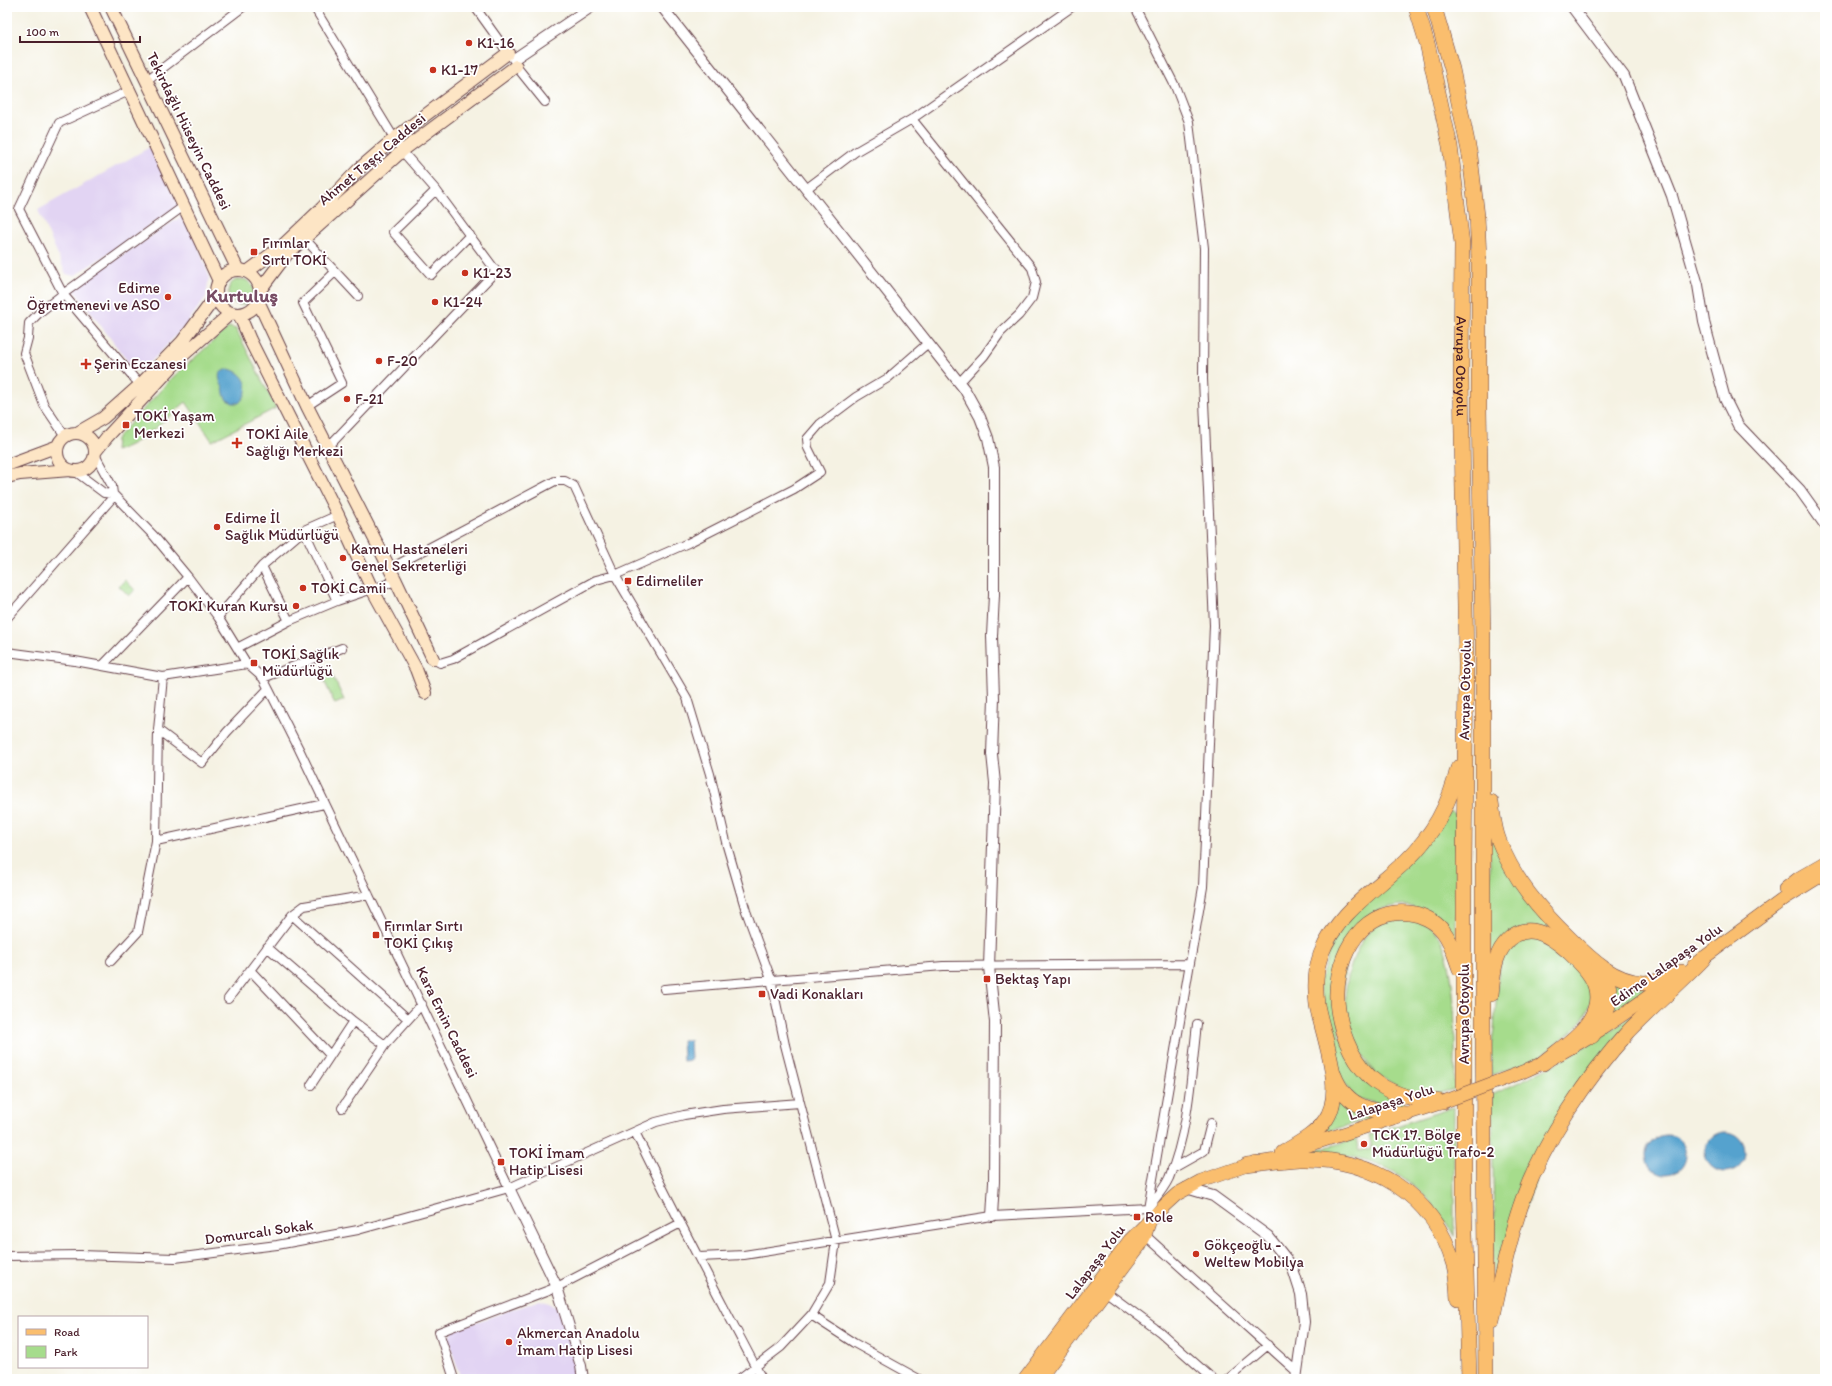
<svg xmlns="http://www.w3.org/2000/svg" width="1832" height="1386" viewBox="0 0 1832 1386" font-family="Itim,sans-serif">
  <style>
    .built { fill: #e2d4f3 }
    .green { fill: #a6dc8c; stroke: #787e5c }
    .water { fill: #55a2ce; stroke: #50607c }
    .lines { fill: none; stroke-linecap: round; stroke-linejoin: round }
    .minor-casing { stroke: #643f47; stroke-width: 10 }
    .tertiary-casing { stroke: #643f47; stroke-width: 12 }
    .secondary-casing { stroke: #643f47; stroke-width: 14 }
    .primary-casing { stroke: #643f47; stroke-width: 14 }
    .motorway-casing { stroke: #643f47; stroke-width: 16 }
    .minor { stroke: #fff; stroke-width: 8 }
    .tertiary { stroke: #fff; stroke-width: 10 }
    .secondary { stroke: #fde5c5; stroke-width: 12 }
    .primary { stroke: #fabe6e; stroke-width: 13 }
    .motorway { stroke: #fabe6e; stroke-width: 15 }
    .primary-bridge-casing { stroke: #643f47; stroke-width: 14; stroke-linecap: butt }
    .primary-bridge { stroke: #fabe6e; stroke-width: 13 }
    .poi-dot { fill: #c8321e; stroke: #fff; stroke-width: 1.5 }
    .labels { text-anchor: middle; stroke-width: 3.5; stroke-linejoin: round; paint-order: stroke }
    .poi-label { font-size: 15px; fill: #4a1f2b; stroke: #fff; text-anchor: start }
    .street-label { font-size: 15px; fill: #4a1f2b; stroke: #fff }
    .district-label { font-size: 19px; font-weight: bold; fill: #784d65; stroke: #fff }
  </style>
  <rect width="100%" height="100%" fill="#fff"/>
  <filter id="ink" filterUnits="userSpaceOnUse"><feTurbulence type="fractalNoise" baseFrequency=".025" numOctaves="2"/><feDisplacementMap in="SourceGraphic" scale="8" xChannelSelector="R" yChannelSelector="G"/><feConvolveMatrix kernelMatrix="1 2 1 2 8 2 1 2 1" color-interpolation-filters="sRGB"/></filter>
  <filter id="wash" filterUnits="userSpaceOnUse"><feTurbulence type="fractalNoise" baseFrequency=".012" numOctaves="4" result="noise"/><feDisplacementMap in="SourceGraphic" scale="16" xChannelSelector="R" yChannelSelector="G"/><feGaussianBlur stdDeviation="0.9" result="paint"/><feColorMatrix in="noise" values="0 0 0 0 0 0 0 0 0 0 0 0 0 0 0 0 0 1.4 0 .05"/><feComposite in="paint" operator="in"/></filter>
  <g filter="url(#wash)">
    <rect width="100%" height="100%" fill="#f5f2e3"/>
    <!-- built -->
    <path class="built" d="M150,147L179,206L74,276L66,274L38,210Z
      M182,216L188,217L209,276L206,297L184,327L147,366L141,372L134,370L75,291V286Z
      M540,1300L557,1306L571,1345L577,1379H461L448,1339L453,1330Z"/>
    <!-- green -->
    <path class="green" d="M228 292a13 13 0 1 1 26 0a13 13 0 1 1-26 0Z
      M229,327L236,329L276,408L212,441L186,402C164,420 143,443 115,451L116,439L171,379Z
      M125,580L135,590L129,596L119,586Z
      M331,672L344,700L335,704L322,676Z
      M1450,811L1456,814V943L1413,907L1401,905L1384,908L1368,916L1348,937L1339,1036L1404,1101L1405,1106L1396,1108L1356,1098L1340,1079L1319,984L1335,934Z
      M1490,835L1554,930L1530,927L1490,965Z
      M1408,919C1414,921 1426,922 1431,927C1461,950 1454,1053 1455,1089L1440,1093V1095L1409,1093L1374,1073L1375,1071C1361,1057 1350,1039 1346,1018C1341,990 1353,940 1378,924C1385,919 1400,920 1408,919Z
      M1538,937L1555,947L1589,983L1592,999L1582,1022L1543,1055L1526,1063L1491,1075V1047L1494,1029L1498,976L1502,955L1519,939Z
      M1610,977L1648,989L1611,1015Z
      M1638,1011L1569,1101L1496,1274H1492L1494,1233L1492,1095C1545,1070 1591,1046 1638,1011Z
      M1337,1097L1377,1116L1320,1134Z
      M1454,1107V1237C1432,1197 1399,1164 1351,1157C1335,1155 1318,1155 1301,1154L1356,1139L1359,1151L1372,1148L1369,1135Z"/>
    <!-- water -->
    <path class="water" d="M229,369C246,373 253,390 239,403H233L227,400C224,396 224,393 223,388C219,379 215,372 229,369Z
      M682,1040H690L691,1060L683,1061Z
      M1705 1152a20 20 0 1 1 40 0a20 20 0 1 1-40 0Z
      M1646 1155a20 20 0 1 1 40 0a20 20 0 1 1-40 0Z"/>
  </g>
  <g filter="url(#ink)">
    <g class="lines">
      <!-- minor casing -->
      <g class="minor-casing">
        <path id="minor" d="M314,7L402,151L436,190L496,271L328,447
          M475,7L508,53L514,59L516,66L545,102
          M1135,7L1175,86L1189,122L1204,248L1203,379L1214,625L1203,887L1148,1208L1152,1219
          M147,80L243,7
          M129,91L59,123L19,209L63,294L184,206
          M912,119L1032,268L1036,282L1032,298L1019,315L1001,332L984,356L959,383
          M806,189L855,152L912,119L1072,7
          M436,190L393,232L431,275L470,235
          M304,238L358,296
          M307,406L342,383L303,303L335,272
          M65,436L44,405L24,353L28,338L29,323L40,312L63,294L140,385
          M95,455L112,486L113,494L154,536L188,577L218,617L247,664L263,678L299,749L509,1188
          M76,472L104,493L113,494
          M304,530L337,601
          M262,566L289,621
          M389,569L555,481H565L574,486L615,575L687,698L710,774L727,846L746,911L771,979L785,1045L836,1241L830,1283L811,1315L781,1347L739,1379
          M218,617L262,566L304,530L338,515
          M7,618L114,496
          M237,648L289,621L337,601L396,581
          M7,652L75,661L163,677L247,664
          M433,659L440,663L453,659L596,580L615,575L688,543L794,489L820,472L808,448L807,439L820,424L856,397L888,378L928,343
          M103,665L188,577
          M263,678L342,648
          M158,730L202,763L227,732L268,689
          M156,841L324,804
          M292,915L408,1019
          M267,947L353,1021L385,1045
          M111,961L138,932L156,841L158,730L163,677
          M250,970L330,1055
          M664,989L943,966L1189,964
          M228,999L292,915L304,906L369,895
          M311,1085L353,1021
          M342,1108L385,1045L422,1004
          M635,1132C675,1215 719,1297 762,1379
          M1172,1169L1204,1151L1211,1123
          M1145,1235L1297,1372
          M7,1256L80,1255L175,1258L277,1245L358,1230L509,1188L656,1122L684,1115L723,1109L800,1103
          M699,1257L744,1255L992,1216L1148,1208C1155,1199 1164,1189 1169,1178C1189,1130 1191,1075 1197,1024
          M1105,1291L1160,1332L1213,1379
          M811,1315L854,1343L919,1379
          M454,1379L439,1332L557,1287L679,1224
          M1228,1379L1268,1345"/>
      </g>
      <!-- tertiary casing -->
      <g class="tertiary-casing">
        <path id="tertiary" d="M662,7L965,390L980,417L988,438L994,467V595L992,636L994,698L992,754L995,783L989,967L995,1022L994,1182L992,1216
          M1572,7L1624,76L1672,196L1698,285L1704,322L1725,399L1738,425L1800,490L1825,525
          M514,59L591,7
          M509,1188L557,1287L581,1366L583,1379
          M1186,1188L1213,1196L1268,1236L1292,1266L1301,1294L1304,1322L1296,1379"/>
      </g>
      <!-- secondary casing -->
      <g class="secondary-casing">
        <path id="secondary" d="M90,7L219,281
          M111,7L238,270
          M216 292a22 22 0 1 1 44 0a22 22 0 1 1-44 0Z
          M247,272L282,246L322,208L359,169L395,138L508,53
          M260,290L287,254L402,151L516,66
          M258,301L307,406L396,581L433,659
          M239,314L250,340L338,515L372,589L416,669L425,693
          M57 452a19 19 0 1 1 38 0a19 19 0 1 1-38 0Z
          M77,433L103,418L140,385L182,342L216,296
          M95,452L107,437L181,357L231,313
          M7,465L58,446
          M7,477L20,474L70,470"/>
      </g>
      <!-- primary casing -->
      <g class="primary-casing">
        <path id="primary" d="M1785,889L1799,878L1825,863
          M1694,965L1785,898L1825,873
          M1520,1073C1576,1049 1625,1014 1674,978
          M1296,1149L1443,1102
          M1025,1379L1130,1240L1166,1204L1177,1194L1201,1181L1256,1162
          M1039,1379L1140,1245L1145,1235L1149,1223"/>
      </g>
      <!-- motorway casing -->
      <g class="motorway-casing">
        <g id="motorway">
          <path id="s1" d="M1416,7L1427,43L1450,146L1462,244L1461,377L1466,664L1464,865V1197L1469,1379"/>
          <path d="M1434,7L1452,69L1470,156L1477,216L1479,258V408L1483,640V1024L1486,1379"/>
          <path d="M1491,802C1493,815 1494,829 1499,841C1514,880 1540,910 1570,939C1590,959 1614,982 1644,983C1658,983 1670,977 1682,972"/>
          <path d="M1491,994C1493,978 1493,959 1504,945C1525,918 1550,935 1569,952C1585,967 1603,984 1595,1009C1588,1032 1561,1048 1543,1063"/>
          <path d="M1592,1036C1610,1014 1617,989 1598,965"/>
          <path d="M1334,1075C1347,1110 1375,1112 1407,1114"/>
          <path d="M1443,1102C1419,1100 1397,1097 1377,1083C1355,1067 1342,1037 1338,1010C1331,966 1357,907 1409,913C1421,914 1435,921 1443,931C1452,942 1455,956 1460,969"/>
          <path d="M1283,1153C1297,1144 1314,1136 1324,1122C1347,1094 1323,1037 1317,1005C1315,988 1315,970 1321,954C1337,913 1375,890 1406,861C1433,835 1450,804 1458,768"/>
          <path d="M1247,1165C1264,1163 1282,1160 1299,1159C1371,1157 1434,1194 1454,1265C1457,1276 1457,1287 1458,1298"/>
          <path d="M1492,1321C1500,1280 1509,1238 1523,1199C1545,1139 1587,1077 1629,1031C1653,1006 1679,984 1703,959"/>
        </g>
      </g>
      <!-- minor -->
      <use href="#minor" class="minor"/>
      <!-- tertiary -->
      <use href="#tertiary" class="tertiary"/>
      <!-- secondary -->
      <use href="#secondary" class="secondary"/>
      <!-- primary -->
      <use href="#primary" class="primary"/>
      <!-- motorway -->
      <use href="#motorway" class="motorway"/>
      <!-- primary-bridge casing -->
      <g class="primary-bridge-casing">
        <path id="primary-bridge" d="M1443,1102L1520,1073"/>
      </g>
      <!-- primary-bridge -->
      <use href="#primary-bridge" class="primary-bridge"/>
    </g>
  </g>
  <!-- markers -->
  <g class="poi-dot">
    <circle cx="469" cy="43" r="4"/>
    <circle cx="433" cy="70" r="4"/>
    <rect x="250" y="248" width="8" height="8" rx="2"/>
    <circle cx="465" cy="273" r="4"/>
    <circle cx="168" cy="297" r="4"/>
    <circle cx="435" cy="302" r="4"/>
    <circle cx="379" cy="361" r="4"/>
    <path d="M84 358h4v4h4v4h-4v4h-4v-4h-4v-4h4z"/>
    <circle cx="347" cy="399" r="4"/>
    <rect x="122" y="421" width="8" height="8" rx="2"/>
    <path d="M235 437h4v4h4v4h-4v4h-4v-4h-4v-4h4z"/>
    <circle cx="217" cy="527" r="4"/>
    <circle cx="343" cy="558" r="4"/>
    <rect x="624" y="577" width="8" height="8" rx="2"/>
    <circle cx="303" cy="588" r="4"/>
    <circle cx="296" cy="606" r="4"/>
    <rect x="250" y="659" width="8" height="8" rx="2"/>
    <rect x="372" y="931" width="8" height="8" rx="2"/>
    <rect x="983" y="975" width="8" height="8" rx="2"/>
    <rect x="758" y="990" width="8" height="8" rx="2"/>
    <circle cx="1364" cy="1144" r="4"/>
    <rect x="497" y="1158" width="8" height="8" rx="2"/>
    <rect x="1133" y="1213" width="8" height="8" rx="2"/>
    <circle cx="1196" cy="1254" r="4"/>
    <circle cx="509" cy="1342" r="4"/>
  </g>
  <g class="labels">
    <!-- poi labels -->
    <g class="poi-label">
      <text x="477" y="48">K1-16</text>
      <text x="441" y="75">K1-17</text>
      <text x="262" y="248">Fırınlar<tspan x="262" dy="17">Sırtı TOKİ</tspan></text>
      <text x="473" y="278">K1-23</text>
      <text x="160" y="293" text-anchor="end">Edirne<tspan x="160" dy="17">Öğretmenevi ve ASO</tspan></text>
      <text x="443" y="307">K1-24</text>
      <text x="387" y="366">F-20</text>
      <text x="94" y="369">Şerin Eczanesi</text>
      <text x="355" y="404">F-21</text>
      <text x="134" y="421">TOKİ Yaşam<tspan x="134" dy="17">Merkezi</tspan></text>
      <text x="246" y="439">TOKİ Aile<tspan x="246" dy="17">Sağlığı Merkezi</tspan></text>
      <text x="225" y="523">Edirne İl<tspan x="225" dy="17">Sağlık Müdürlüğü</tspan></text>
      <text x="351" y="554">Kamu Hastaneleri<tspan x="351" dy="17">Genel Sekreterliği</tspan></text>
      <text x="636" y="586">Edirneliler</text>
      <text x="311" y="593">TOKİ Camii</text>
      <text x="288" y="611" text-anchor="end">TOKİ Kuran Kursu</text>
      <text x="262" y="659">TOKİ Sağlık<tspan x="262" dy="17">Müdürlüğü</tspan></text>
      <text x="384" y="931">Fırınlar Sırtı<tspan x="384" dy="17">TOKİ Çıkış</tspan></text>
      <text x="995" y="984">Bektaş Yapı</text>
      <text x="770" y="999">Vadi Konakları</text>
      <text x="1372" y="1140">TCK 17. Bölge<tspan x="1372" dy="17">Müdürlüğü Trafo-2</tspan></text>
      <text x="509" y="1158">TOKİ İmam<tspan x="509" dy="17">Hatip Lisesi</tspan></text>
      <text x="1145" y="1222">Role</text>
      <text x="1204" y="1250">Gökçeoğlu -<tspan x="1204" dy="17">Weltew Mobilya</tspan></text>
      <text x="517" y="1338">Akmercan Anadolu<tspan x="517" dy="17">İmam Hatip Lisesi</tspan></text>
    </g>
    <!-- street labels -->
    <g class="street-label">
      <text transform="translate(189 131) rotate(64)" y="5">Tekirdağlı Hüseyin Caddesi</text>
      <text transform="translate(372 159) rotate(-40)" y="5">Ahmet Taşçı Caddesi</text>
      <text dy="5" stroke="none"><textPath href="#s1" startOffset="364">Avrupa Otoyolu</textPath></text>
      <text transform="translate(1465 690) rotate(-89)" y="5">Avrupa Otoyolu</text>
      <text transform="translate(1666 965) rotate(-35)" y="5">Edirne Lalapaşa Yolu</text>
      <text transform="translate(1464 1014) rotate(-90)" y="5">Avrupa Otoyolu</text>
      <text transform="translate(447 1022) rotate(64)" y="5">Kara Emin Caddesi</text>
      <text transform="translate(1391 1102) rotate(-18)" y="5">Lalapaşa Yolu</text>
      <text transform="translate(259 1232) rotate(-8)" y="5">Domurcalı Sokak</text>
      <text transform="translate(1095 1262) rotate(-53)" y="5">Lalapaşa Yolu</text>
    </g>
    <!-- district labels -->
    <g class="district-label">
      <text x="242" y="302">Kurtuluş</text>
    </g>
  </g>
  <!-- margin -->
  <rect width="1832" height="1386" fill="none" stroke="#fff" stroke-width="24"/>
  <!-- legend -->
  <rect x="18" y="1316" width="130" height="52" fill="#ffffff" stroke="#b7a5aa"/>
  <rect x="26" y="1329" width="20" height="6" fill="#fabe6e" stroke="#b7a5aa"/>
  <text x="54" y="1336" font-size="12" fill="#4a1f2b">Road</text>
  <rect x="26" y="1346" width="20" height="12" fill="#a6dc8c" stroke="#b7a5aa"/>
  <text x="54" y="1356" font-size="12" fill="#4a1f2b">Park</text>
  <!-- scale -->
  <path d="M20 36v6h120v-6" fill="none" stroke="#4a1f2b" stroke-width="2"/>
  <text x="26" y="36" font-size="12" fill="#4a1f2b" stroke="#ffffff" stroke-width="3" paint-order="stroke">100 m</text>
</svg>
